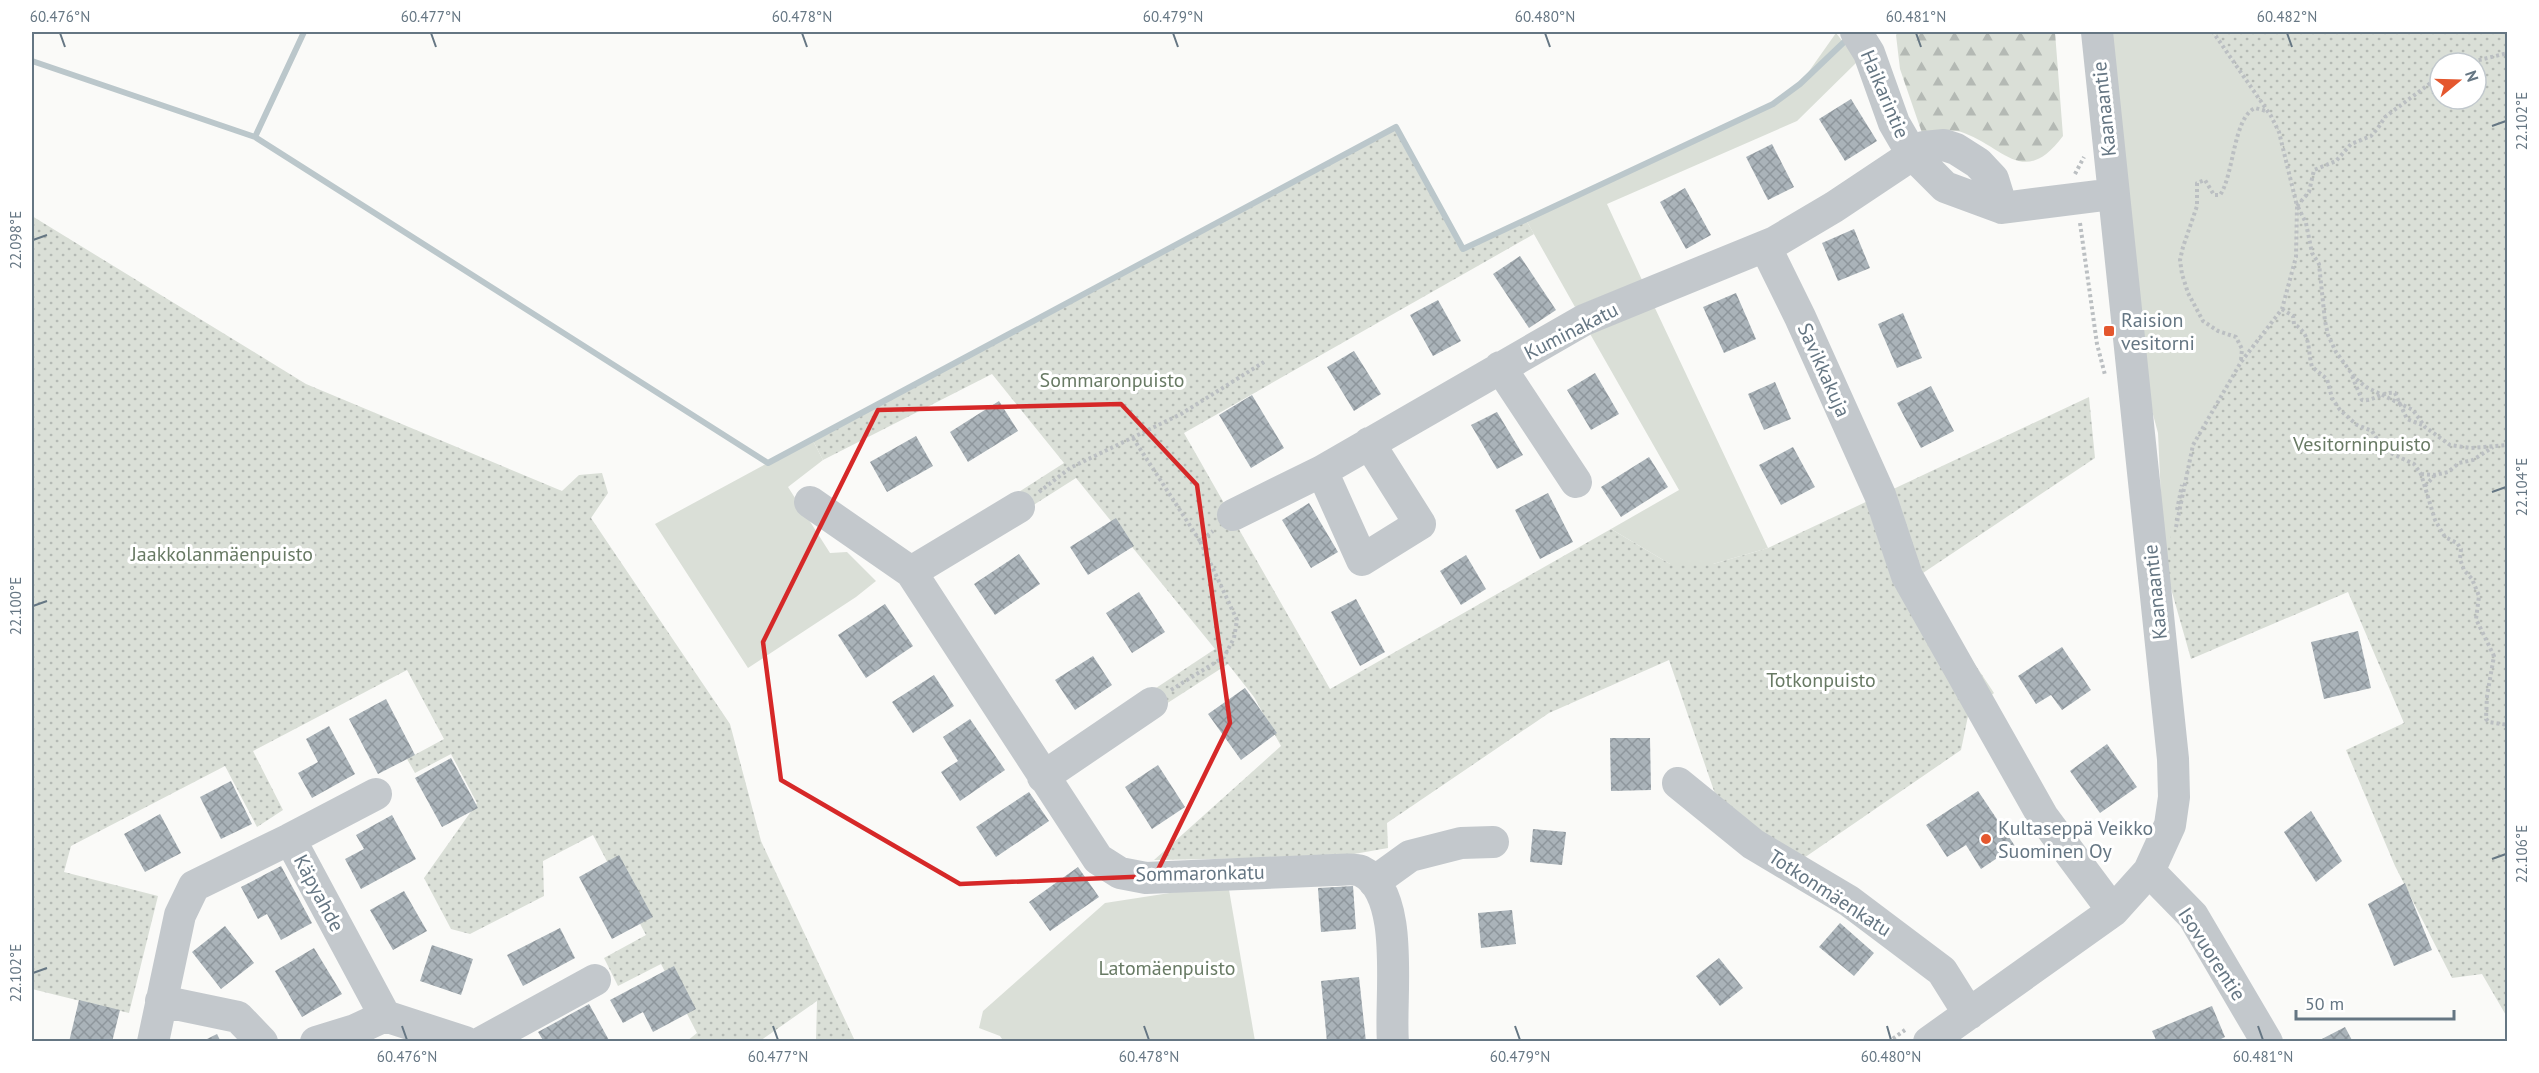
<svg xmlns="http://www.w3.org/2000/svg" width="2539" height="1073" viewBox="0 0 2539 1073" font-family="'PT Sans',sans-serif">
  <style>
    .grass { fill: #dadfd7 }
    .forest { fill: url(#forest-firs) }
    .park { fill: url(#park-dots); fill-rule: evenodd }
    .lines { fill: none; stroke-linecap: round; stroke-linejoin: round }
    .stream { stroke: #bbc7cb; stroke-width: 6 }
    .building { fill: url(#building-cross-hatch) }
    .path { stroke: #bbbfc2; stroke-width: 4; stroke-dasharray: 3 3; stroke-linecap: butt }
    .minor { stroke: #c3c8cc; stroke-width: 32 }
    .marked { fill: none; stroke: #d62828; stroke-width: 4.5; stroke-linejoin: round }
    .ticks { fill: none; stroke: #657683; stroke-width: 2 }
    .poi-dot { fill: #e4572e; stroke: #fff; stroke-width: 2 }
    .labels { text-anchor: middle; stroke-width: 6; stroke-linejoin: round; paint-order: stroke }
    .street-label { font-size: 20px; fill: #657683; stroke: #fff }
    .poi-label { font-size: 20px; fill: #657683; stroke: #fff; text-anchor: start }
    .park-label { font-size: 20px; fill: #687a64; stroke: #fff }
    .neatline { fill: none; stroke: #657683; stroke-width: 2 }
    .ticks-label { font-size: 15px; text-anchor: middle; fill: #657683 }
  </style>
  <defs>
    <pattern id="forest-firs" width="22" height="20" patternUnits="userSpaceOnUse" patternTransform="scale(1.5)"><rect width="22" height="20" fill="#dadfd7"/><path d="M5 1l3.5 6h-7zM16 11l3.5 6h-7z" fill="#b4b9b4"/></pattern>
    <pattern id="park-dots" width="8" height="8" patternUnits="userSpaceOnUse" patternTransform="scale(1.5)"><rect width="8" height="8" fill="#dadfd7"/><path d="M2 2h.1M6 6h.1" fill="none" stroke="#b4b9b4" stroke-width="1.8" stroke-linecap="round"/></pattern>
    <pattern id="building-cross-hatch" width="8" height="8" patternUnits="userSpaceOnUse" patternTransform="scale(1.5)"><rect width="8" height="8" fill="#aab3b9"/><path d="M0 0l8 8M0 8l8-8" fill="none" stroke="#8e969c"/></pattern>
  </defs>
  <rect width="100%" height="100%" fill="#fafaf8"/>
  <!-- grass -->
  <path class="grass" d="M2112,32H2213L2271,116L2279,132L2297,206L2296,257L2282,309L2241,362L2164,564L2158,433L2147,392Z
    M1836,33L1858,61L1797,121L1607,204L1642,280L1575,307L1526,220L1773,104L1800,84Z
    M1654,306L1768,548L1713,564H1670L1611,529L1679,490L1589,332Z
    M812,439L823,460L788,487L830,553L847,552L876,581L856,597L748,668L655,524Z
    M1228,884L1255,1041L1004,1042L1000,1036L979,1028L983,1011L1105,903Z"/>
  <!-- forest -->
  <path class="forest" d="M1898,32H2055L2063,136C2024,188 2005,148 1964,133C1952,128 1935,132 1922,133L1900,69L1896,35Z"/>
  <!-- park -->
  <path class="park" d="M2213,32H2507V1017L2482,974L2452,978L2395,866L2346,750L2404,723L2348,592L2191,659L2164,564L2193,445L2241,362L2282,309L2296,257L2297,206L2279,132L2271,116ZM2440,63H2476V99H2440Z
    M1396,127L1463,249L1526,220L1534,234L1184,433L1330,689L1611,529L1670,564H1713L1768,548L2089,397L2095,458L1917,577L1994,693L1968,716L1961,750L1801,860L1724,820L1669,660L1549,713L1387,823L1388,848L1337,857L1154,860L1281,746L1254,697L1228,664L1166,704L1156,688L1215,649L1076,478L1021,513L1011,497L1064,463L992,374L823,460L812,439Z
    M32,216L306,384L562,491L579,475L602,473L608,493L591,518L730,724L761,841L855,1041H816L817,1001L760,1041H687L697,1033L661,964L618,986L604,958L646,935L593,835L543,861L544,896L470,934L451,929L424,878L477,803L451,754L415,773L407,759L444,739L407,670L253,751L283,810L257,827L225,766L71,846L64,872L158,896L129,1013L32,989Z"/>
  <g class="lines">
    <!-- stream -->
    <path class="stream" d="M32,61L255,137L768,463L1396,127L1463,249L1773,104L1800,84L1843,43
      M255,137L304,32"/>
  </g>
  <!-- building -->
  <path class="building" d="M1851,99L1877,141L1845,161L1819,119Z
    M1772,144L1794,187L1768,200L1746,157Z
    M1685,188L1711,235L1686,249L1660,202Z
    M1854,229L1870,268L1838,281L1822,243Z
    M1520,256L1556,310L1529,328L1493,274Z
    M1736,293L1756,339L1724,353L1703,307Z
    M1438,300L1461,341L1433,356L1410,315Z
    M1903,313L1922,358L1897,368L1878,324Z
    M1354,351L1381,394L1354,411L1327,367Z
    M1595,373L1619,414L1591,430L1567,390Z
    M1775,382L1791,419L1764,430L1748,394Z
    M1931,386L1954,431L1921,448L1897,403Z
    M1252,395L1284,448L1251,468L1219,415Z
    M999,401L1018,431L968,462L950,432Z
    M1497,412L1523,455L1497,469L1471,425Z
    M916,436L933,466L887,492L870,462Z
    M1793,447L1815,487L1781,505L1759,465Z
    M1649,457L1668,487L1621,517L1601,487Z
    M1548,493L1573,542L1540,559L1515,510Z
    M1309,503L1338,552L1311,568L1282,520Z
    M1116,518L1134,546L1088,575L1070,547Z
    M1019,554L1040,584L995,615L974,584Z
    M1466,555L1486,589L1461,605L1440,571Z
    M1139,592L1165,632L1132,653L1106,613Z
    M1356,599L1385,652L1360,666L1331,612Z
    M885,604L913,646L866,678L838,635Z
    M2358,631L2371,688L2324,699L2311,642Z
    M2062,647L2091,690L2062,710L2051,695L2036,704L2018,676Z
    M1093,656L1112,685L1075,710L1055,680Z
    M934,675L954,706L913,733L892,702Z
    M1245,688L1277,733L1241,760L1208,714Z
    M386,699L415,755L378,774L349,719Z
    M970,719L1005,770L960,801L941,772L958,761L943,737Z
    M329,726L355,774L312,798L298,773L318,762L306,739Z
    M1610,738H1650L1651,790L1611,791Z
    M2107,744L2137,787L2100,813L2070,771Z
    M451,758L478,808L442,827L415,778Z
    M1158,765L1185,807L1152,829L1125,787Z
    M231,781L252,824L221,839L200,797Z
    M1978,791L2015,846L1981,869L1966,845L1947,857L1926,825Z
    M1029,792L1049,821L996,857L976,827Z
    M2311,811L2342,861L2316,882L2284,832Z
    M160,814L181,853L145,872L124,834Z
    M392,815L416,859L361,889L345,859L364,849L356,835Z
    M1533,829L1566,832L1562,865L1530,862Z
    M619,855L653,917L612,939L579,877Z
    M281,866L312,923L281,940L267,914L258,919L241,887Z
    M1078,867L1099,897L1050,931L1029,902Z
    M2405,883L2432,950L2394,966L2368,904Z
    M1353,886L1356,929L1321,932L1318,888Z
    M404,891L427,931L393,950L370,910Z
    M1512,910L1516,944L1481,948L1478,913Z
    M1840,923L1874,953L1854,976L1819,947Z
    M225,926L254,963L221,989L192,952Z
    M560,928L575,958L523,986L507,955Z
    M432,945L473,959L461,995L420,981Z
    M314,948L342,994L302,1017L275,971Z
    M1719,958L1743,988L1720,1006L1696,976Z
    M674,966L696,1009L653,1032L643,1012L623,1023L610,1000Z
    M1359,977L1366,1042H1327L1321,981Z
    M79,1000L120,1010L112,1042H69Z
    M589,1004L610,1042H544L538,1032Z
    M2212,1006L2225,1037L2215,1042H2157L2152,1031Z
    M2345,1027L2353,1042H2316Z
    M217,1034L221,1042H201Z"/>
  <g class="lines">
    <!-- path -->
    <path class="path" d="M2467,63L2508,53
      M2075,174L2084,157
      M2297,206L2309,192L2314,170L2336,161L2351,144L2371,136L2378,128L2385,117L2440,76
      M2298,207L2306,223L2312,253L2319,264L2325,321L2328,335L2336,352L2355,378L2366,387L2413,410L2425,427L2450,445L2470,448L2508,445
      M2080,223L2097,344L2105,375
      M2282,309L2293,316L2294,324C2312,335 2307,349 2312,367L2327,379L2332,398L2340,410L2357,425L2372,431L2384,450L2414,464L2421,474L2435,520L2445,537L2457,543L2461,549L2460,559L2464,570L2472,579L2479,596L2476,619L2494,656L2487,696L2486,719L2489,722L2508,725
      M2241,360L2242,349L2236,337L2218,331L2203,321L2188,293L2182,274L2180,260L2183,247L2197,206V183L2205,180L2214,195H2220C2234,175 2233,118 2255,108L2266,111
      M2352,376L2362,400C2373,402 2383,391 2395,393L2407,419L2425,426
      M1133,438L1200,541
      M2421,474L2435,475L2448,472L2459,463L2473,460L2493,447
      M2425,486L2435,475
      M1039,492L1070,468L1181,414L1264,362
      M2177,510L2182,485
      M2176,527L2193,445L2241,362L2282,309L2296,257L2297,206L2279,132L2271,116L2213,32
      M1171,690L1224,657L1234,638L1237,620L1200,541L1213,531
      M1888,1042L1905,1030"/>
    <!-- minor -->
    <path class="minor" d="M1856,32L1869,53L1894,123L1912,154L1945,187L2002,208L2113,194
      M1765,246L1800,317L1880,495L1907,576L2043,817L2113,911
      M1500,367L1576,482
      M1322,471L1362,560L1420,524L1369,443
      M810,502L911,572L1098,859L1120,873L1146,878L1334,870C1342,870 1354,868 1361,871C1407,893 1389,999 1393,1042
      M1233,515L1322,471L1584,320L1775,242L1834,207L1924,147L1944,145L1956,149L1978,163L1993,179L2002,208
      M911,572L1019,507
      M1043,777L1152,703
      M1678,783L1753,844L1849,901L1942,971L1969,1014
      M290,839L376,794
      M2149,871L2193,916L2267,1042
      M1374,882L1410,856L1461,843L1493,842
      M161,1001L238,1017L262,1042
      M153,1042L180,915L194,886L290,839L385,1016L465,1042
      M316,1042L355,1030L385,1016
      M482,1042L595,980
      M1929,1042L2113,911L2149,871L2170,825L2174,797L2173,759L2097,32"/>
  </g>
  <!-- marked area -->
  <path class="marked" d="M1121,404L1197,485L1230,723L1155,876L960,884L781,780L763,642L878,410Z"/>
  <!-- ticks -->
  <path class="ticks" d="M60,33L65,47M431,33L436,47M802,33L807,47M1173,33L1178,47M1545,33L1550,47M1916,33L1921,47M2287,33L2292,47M2492,126L2506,121M33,240L47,235M2492,492L2506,487M33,606L47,601M2492,859L2506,854M33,973L47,968M402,1026L407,1040M773,1026L778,1040M1144,1026L1149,1040M1515,1026L1520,1040M1887,1026L1891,1040M2258,1026L2263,1040"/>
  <!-- markers -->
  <g class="poi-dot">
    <rect x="2103" y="325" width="12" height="12" rx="3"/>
    <circle cx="1986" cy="839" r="6"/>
  </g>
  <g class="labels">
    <!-- street labels -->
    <g class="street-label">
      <text transform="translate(1885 94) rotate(67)" y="7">Haikarintie</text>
      <text transform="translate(2104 109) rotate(-96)" y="7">Kaanaantie</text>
      <text transform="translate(1571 331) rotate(-27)" y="7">Kuminakatu</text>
      <text transform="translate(1824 370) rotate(66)" y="7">Savikkakuja</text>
      <text transform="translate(2155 592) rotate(-96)" y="7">Kaanaantie</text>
      <text transform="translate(1200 873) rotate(-1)" y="7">Sommaronkatu</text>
      <text transform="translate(319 893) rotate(62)" y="7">Käpyahde</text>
      <text transform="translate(1830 893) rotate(33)" y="7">Totkonmäenkatu</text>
      <text transform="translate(2212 954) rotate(57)" y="7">Isovuorentie</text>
    </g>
    <!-- poi labels -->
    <g class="poi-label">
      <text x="2121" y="327">Raision<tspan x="2121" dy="23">vesitorni</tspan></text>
      <text x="1998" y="835">Kultaseppä Veikko<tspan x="1998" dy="23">Suominen Oy</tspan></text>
    </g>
    <!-- park labels -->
    <g class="park-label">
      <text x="1112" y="387">Sommaronpuisto</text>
      <text x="2362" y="451">Vesitorninpuisto</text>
      <text x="222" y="561">Jaakkolanmäenpuisto</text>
      <text x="1821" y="687">Totkonpuisto</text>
      <text x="1167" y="975">Latomäenpuisto</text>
    </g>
  </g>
  <!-- border -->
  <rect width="2539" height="1073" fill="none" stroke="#ffffff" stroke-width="66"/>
  <!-- north arrow -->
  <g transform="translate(2458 81) rotate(71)"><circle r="28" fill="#ffffff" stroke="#c1c8cd" stroke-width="1.5"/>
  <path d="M0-4.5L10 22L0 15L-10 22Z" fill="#e4572e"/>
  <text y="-9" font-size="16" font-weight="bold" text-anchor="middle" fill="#657683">N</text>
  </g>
  <!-- scale -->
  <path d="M2296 1010v9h158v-9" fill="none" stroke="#657683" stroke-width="3"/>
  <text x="2305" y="1010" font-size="18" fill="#657683" stroke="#ffffff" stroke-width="4.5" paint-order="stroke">50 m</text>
  <rect x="33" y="33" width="2473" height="1007" class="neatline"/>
  <g class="ticks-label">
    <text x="60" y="22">60.476°N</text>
    <text x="431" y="22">60.477°N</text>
    <text x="802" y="22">60.478°N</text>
    <text x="1173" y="22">60.479°N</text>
    <text x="1545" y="22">60.480°N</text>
    <text x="1916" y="22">60.481°N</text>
    <text x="2287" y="22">60.482°N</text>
    <text transform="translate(2522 121) rotate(-90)" y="5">22.102°E</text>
    <text transform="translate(16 240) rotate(-90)" y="5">22.098°E</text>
    <text transform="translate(2522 487) rotate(-90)" y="5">22.104°E</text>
    <text transform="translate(16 606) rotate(-90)" y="5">22.100°E</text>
    <text transform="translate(2522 854) rotate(-90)" y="5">22.106°E</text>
    <text transform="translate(16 973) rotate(-90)" y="5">22.102°E</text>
    <text x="407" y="1062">60.476°N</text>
    <text x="778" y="1062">60.477°N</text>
    <text x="1149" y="1062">60.478°N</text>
    <text x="1520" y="1062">60.479°N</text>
    <text x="1891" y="1062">60.480°N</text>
    <text x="2263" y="1062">60.481°N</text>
  </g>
</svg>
